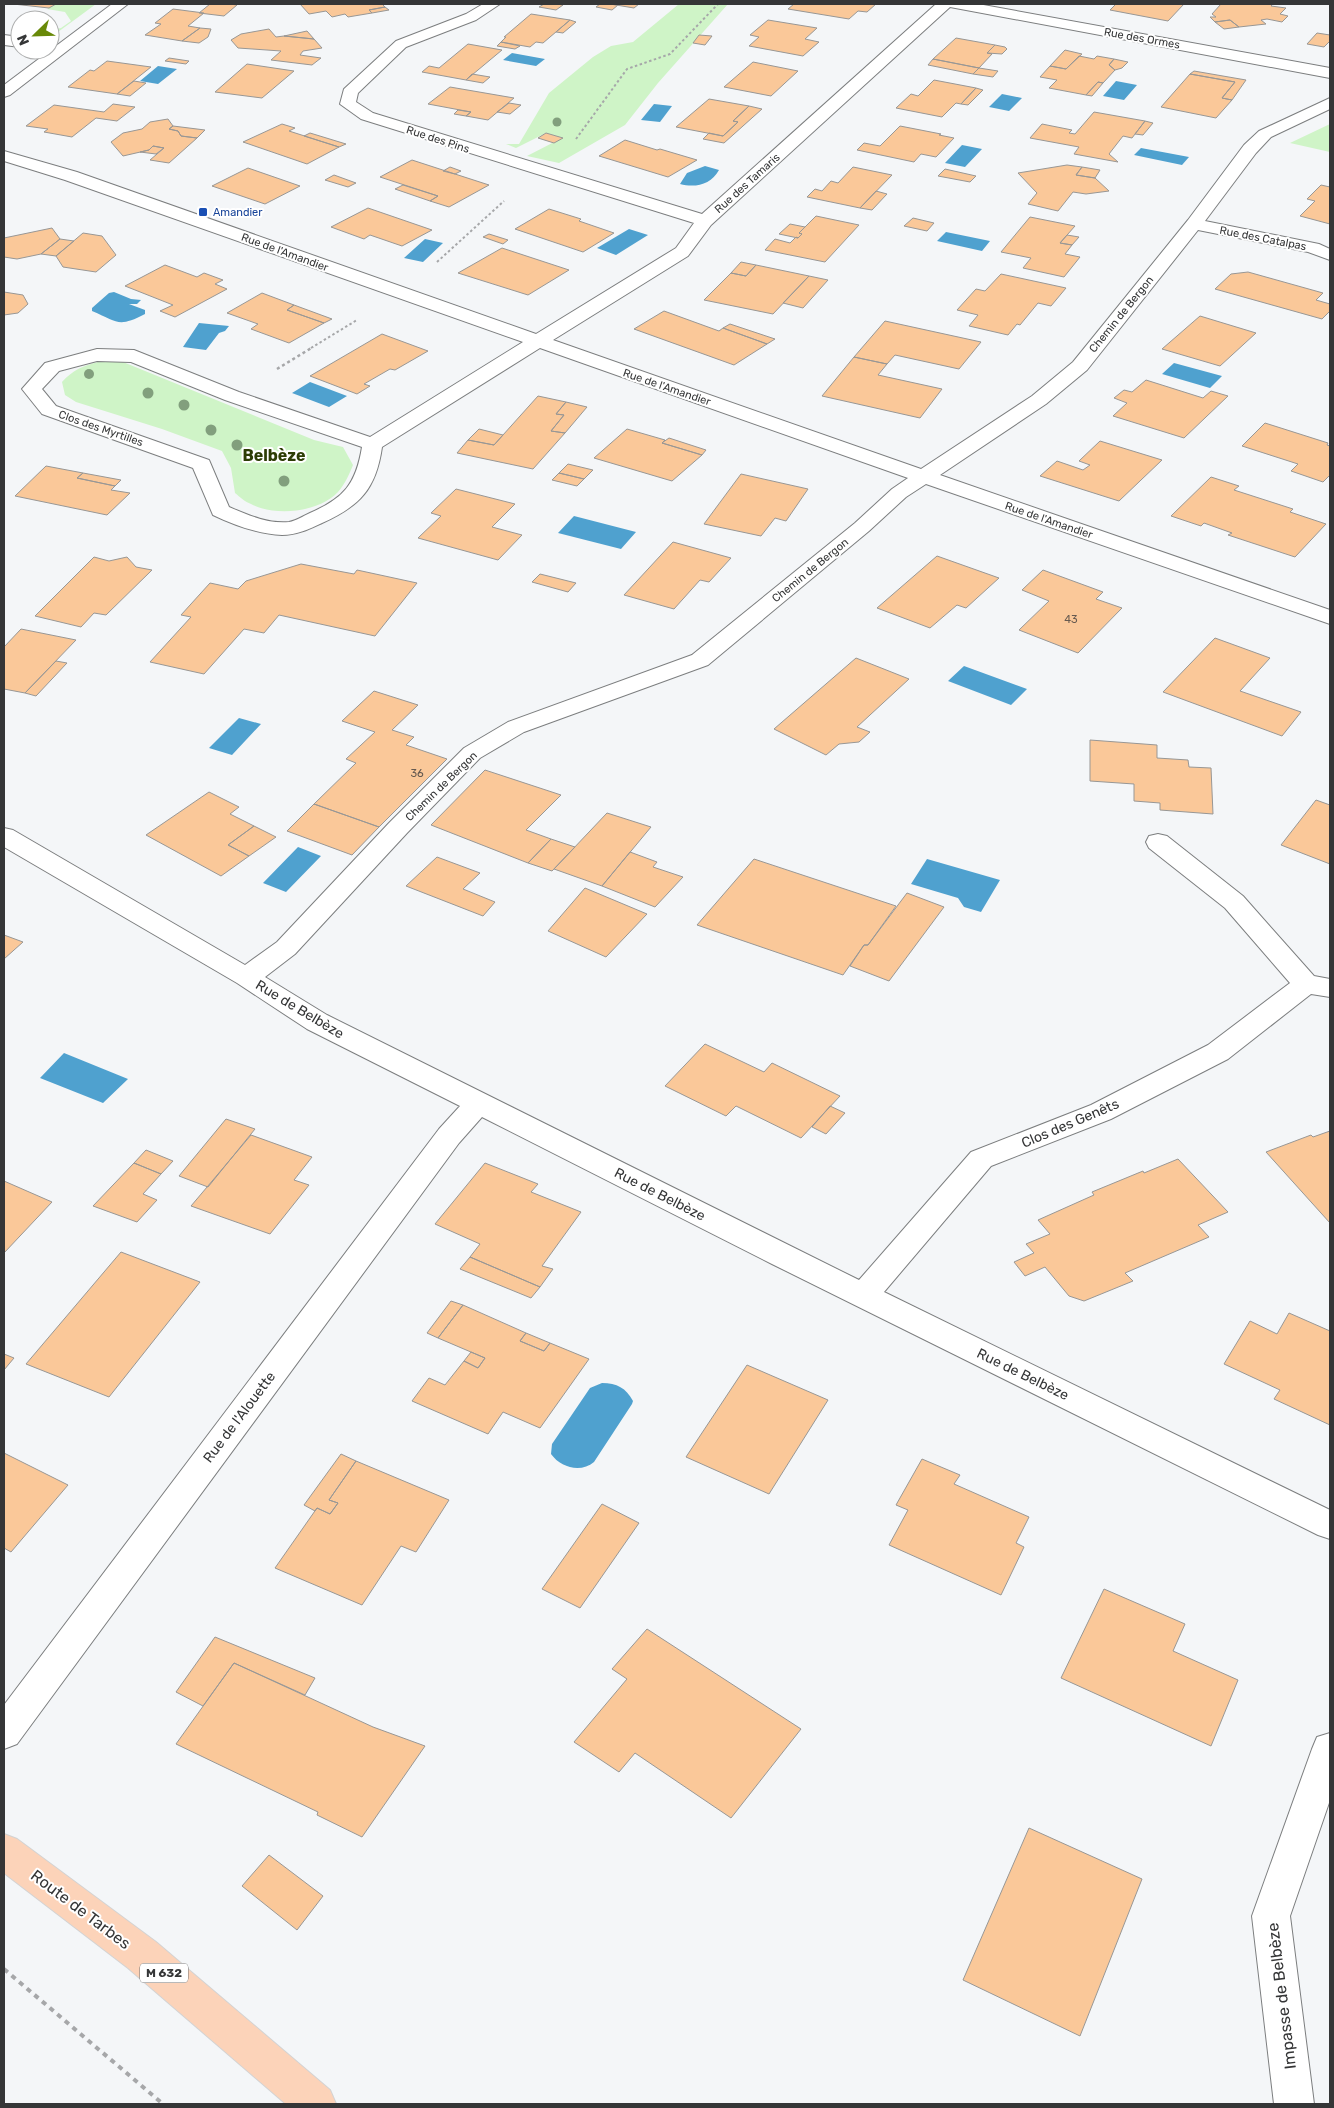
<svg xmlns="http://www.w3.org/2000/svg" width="1334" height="2108" viewBox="0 0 1334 2108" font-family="Rubik,sans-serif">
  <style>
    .green { fill: #cff4c7 }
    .water { fill: #4fa1cf }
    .building { fill: #fac899; stroke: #989795 }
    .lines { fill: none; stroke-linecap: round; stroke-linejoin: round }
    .minor-casing { stroke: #7c7e7f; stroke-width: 2 }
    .major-casing { stroke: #d3d3d3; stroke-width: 2 }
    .path-far2 { stroke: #a6a7a9; stroke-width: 2; stroke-dasharray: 2.5 2.5; stroke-linecap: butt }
    .path-far1 { stroke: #a6a7a9; stroke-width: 2.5; stroke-dasharray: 3 3; stroke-linecap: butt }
    .path { stroke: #a6a7a9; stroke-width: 4; stroke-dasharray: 5 5; stroke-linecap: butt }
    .minor { fill: #fff; fill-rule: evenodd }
    .major { fill: #fcd3b9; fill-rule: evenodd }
    .tree { fill: #829f7d }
    .transit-dot { fill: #1a4fb4; stroke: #fff; stroke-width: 2 }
    .labels { text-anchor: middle; stroke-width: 4; stroke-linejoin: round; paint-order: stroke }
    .far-street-label { font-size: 11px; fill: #353637; stroke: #fff }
    .far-transit-label { font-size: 11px; fill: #164399; stroke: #fff; text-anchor: start }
    .number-label { font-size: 11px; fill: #665a50 }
    .shield { fill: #fff; stroke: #727273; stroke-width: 1 }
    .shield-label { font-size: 12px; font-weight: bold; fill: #353637 }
    .street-label { font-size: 14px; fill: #353637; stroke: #fff }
    .far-district-label { font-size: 16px; font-weight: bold; fill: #2d3d05; stroke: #fff }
    .near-street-label { font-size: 16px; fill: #353637; stroke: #fff }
  </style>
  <rect width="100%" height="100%" fill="#f4f6f8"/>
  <!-- green -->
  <path class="green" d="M56,4H96L58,32L50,35V30L61,28L71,21L65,12L47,9Z
    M679,4H728L658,83L625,125L559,163L527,156L562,138L546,133L516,148L506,144H519L549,93L593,57L611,46L633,42Z
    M1330,124V152L1290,143Z
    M98,362H123L314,440L343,447L353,465C349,475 345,484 338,492C319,512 276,517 251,504C245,502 240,497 235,493L231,468L222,451L162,429L76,402L65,395L62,382C73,370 82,366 98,362Z"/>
  <!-- water -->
  <path class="water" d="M512,53L545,59L536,66L503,60Z
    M158,66L177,69L158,84L140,81Z
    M1116,81L1137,85L1124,100L1103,96Z
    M1002,94L1022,98L1009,111L989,107Z
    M654,104L672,106L660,122L641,120Z
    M962,145L982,149L965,167L945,163Z
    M1141,148L1189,157L1182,165L1134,155Z
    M705,166L719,170C711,185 695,188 680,184L687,173Z
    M629,229L648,235L616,255L597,248Z
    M946,232L990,241L982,251L937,241Z
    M425,239L443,243L423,262L404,258Z
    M114,292L131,299L141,300L137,304H129L145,310V314C118,328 118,322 92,311V308L109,293Z
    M199,323L229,326L225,331L219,333L206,350L183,347Z
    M1174,363L1222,376L1210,388L1162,374Z
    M310,382L347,396L329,407L292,393Z
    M574,516L636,532L621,549L558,533Z
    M964,666L1027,689L1011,705L948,681Z
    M239,718L261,724L232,755L209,748Z
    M298,847L321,856L286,892L263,883Z
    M927,859L1000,880L981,912L964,907L958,898L911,884Z
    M64,1053L128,1079L103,1103L40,1078Z
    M602,1383C617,1383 626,1388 633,1401L632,1404L594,1462C581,1473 561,1468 551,1454L552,1444L590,1388Z"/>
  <!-- building -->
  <path class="building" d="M13,4H56L49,8Z
    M210,4H230L237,5L224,16L199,13Z
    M300,4H382L385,7L369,10L372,13L348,17L345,14L332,17L326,11L309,14Z
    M544,4H556L563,5L556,10L539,7Z
    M600,4H610L618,5L612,10L596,7Z
    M610,4H639L634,8Z
    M794,4H876L867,12L858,11L849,19L788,9Z
    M1116,4H1184L1168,21L1110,10Z
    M1221,4H1273L1271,6L1286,8L1280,14L1288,16L1282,22L1267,19L1261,20L1266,24L1239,27L1230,20L1215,22L1210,17H1216L1212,14Z
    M385,7L389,10L372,13L369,10Z
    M173,9L204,13L188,26L200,28L182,41L145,35L161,24L155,23Z
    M531,14L570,20L543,43L536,42L530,47L501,42L506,37H504Z
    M570,20L576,22L563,33L556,32Z
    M768,20L817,28L805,39L819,42L803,56L749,46L759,37L750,35Z
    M1230,20L1239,27L1224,29L1215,22Z
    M200,28L211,29L208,37L199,43L182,41Z
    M269,29L276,37L284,36L314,39L322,48L303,51L300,55L321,58L312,65L271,60L281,51L238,48L231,40L241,34Z
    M307,31L314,39L284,36Z
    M1317,33L1330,35V41L1324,47L1307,44Z
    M699,35L712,36L705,45L693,43Z
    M956,38L995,45L987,53L992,54L979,68L933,59Z
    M501,42L520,46L515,49L497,46Z
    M468,44L502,50L466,80L422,72L429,66L439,68Z
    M995,45L1005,47L1007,49L1002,54L987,53Z
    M1065,50L1082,54L1066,69L1050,66Z
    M1079,56L1094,59L1097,56L1114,59L1109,65L1115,70L1103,83L1098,82L1086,95L1049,88L1057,80L1040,77L1050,66L1066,69Z
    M169,58L189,61L186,64L165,61Z
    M933,59L979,68L973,74L928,65Z
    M1114,59L1128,62L1122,68L1115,70L1109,65Z
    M107,61L151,67L117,94L68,87L90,70L94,71Z
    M753,62L798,71L771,96L724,87Z
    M247,64L294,71L262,98L215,92Z
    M979,68L998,71L993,77L973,74Z
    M1194,71L1246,80L1232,100L1222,98L1235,82L1190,74Z
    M472,74L490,77L483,83L466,80Z
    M1190,74L1235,82L1222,98L1232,100L1216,118L1161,107Z
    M934,80L976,88L961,104L956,103L942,117L896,108L911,94L918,96Z
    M134,81L146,83L130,96L117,94Z
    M1098,82L1103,83L1092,96L1086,95Z
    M450,87L514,98L488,120L466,116L471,112L428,104Z
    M976,88L983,90L968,105L961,104Z
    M709,99L749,106L733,121L738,122L723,136L676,127Z
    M509,103L521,105L510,114L497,112Z
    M113,104L135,107L117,121L96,118L72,137L44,132L48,129L26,126L54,105L104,112Z
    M749,106L762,109L724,143L703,139L709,133L723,136L738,122L733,121Z
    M458,110L471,112L466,116L454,114Z
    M1094,112L1145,121L1132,138L1123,136L1109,154L1118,162L1074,154L1079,147L1030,138L1042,124L1072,130L1069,133L1075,134Z
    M168,119L173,126L169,129L178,131L181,136L197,138L169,163L150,160L164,148L153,146L149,150L123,156L111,142L123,133L142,129L150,122Z
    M1145,121L1153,123L1143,135L1135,134Z
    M282,124L295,128L289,131L339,147L307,164L243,142Z
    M173,126L205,130L197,138L181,136L178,131L169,129Z
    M900,126L941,134L939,135L954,138L936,157L921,154L914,162L857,150L864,143L880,146Z
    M310,133L346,144L339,147L304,136Z
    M546,133L563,138L554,143L538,138Z
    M625,140L657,150L660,149L697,160L668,177L599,156Z
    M153,146L164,148L156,154L140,152L149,150Z
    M412,160L455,174L489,185L449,207L430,201L438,196L380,177Z
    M1067,165L1082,167L1076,175L1095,178L1109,191L1086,194L1073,192L1058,211L1028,204L1037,193L1018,173Z
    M450,167L461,171L455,174L443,171Z
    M853,167L892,175L860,208L807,197L815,189L822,191L831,181L838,183Z
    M1082,167L1100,170L1095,178L1076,175Z
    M248,168L300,186L265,204L212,186Z
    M945,169L976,176L970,182L938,176Z
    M334,175L356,183L348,187L325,180Z
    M403,185L438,196L430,201L395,189Z
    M1321,185L1330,187V224L1300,216L1315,201L1307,199Z
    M876,191L887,194L872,210L860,208Z
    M368,208L432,230L402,246L370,235L364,239L331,227Z
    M549,209L581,219L579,221L614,233L583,252L515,229Z
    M816,216L859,225L825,262L765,250L775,239L790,243L796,237L798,238L802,234L799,233Z
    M1030,217L1075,226L1060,243L1072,245L1065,254L1080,257L1064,277L1023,268L1031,258L1001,252Z
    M913,218L934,223L927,231L904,226Z
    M790,224L805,227L799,233L802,234L798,238L779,234Z
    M52,228L60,239L41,254L17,259L4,257V238Z
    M83,233L102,236L116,255L96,272L63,267L56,256Z
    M489,234L508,240L503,244L483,237Z
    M1067,235L1079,237L1072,245L1060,243Z
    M60,239L74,241L56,256L41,254Z
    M502,248L569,270L528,295L458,273Z
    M741,262L756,265L746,276L731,273Z
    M165,265L197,277L204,273L223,280L215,284L227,289L175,317L160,311L173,305L125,286Z
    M756,265L809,276L773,314L704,300L731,273L746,276Z
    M1248,272L1323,293L1316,300L1330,304V311L1322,319L1215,289L1231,274Z
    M1001,274L1066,288L1051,306L1038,303L1020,325L1017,324L1008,335L969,326L978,315L957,310L976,289L985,291Z
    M809,276L828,280L803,308L783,303Z
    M4,292L23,295L28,304L18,313L4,315Z
    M262,293L294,305L287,310L324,323L289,343L251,329L258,324L227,313Z
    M294,305L332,319L324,323L287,310Z
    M664,311L719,331L723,328L767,344L734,365L634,329Z
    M1200,316L1256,333L1220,366L1162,349Z
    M885,321L981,342L959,369L895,355L887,364L854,357Z
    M730,324L775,339L767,344L723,328Z
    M382,334L428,351L395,370L390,369L364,384L370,386L357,394L310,376Z
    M854,357L887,364L878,375L942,389L920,418L822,396Z
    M1146,380L1203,398L1211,391L1228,396L1184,438L1113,416L1127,403L1114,398L1124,390L1132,392Z
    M538,396L566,402L556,414L564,415L551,431L565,433L533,469L457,453L468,440L494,445Z
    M566,402L587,407L565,433L551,431L564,415L556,414Z
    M1265,423L1328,443L1327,445L1330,446V475L1323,482L1291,471L1298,464L1242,446Z
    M479,429L503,435L494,445L468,440Z
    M627,429L665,440L662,443L702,455L672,481L594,458Z
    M669,438L706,450L702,455L662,443Z
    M1100,441L1162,460L1119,501L1040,476L1057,461L1083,470L1090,465L1079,461Z
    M568,464L593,470L584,479L559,473Z
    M46,466L83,473L77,478L115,486L111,490L130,493L107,515L15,496Z
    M83,473L121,480L115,486L77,478Z
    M559,473L584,479L577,486L552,480Z
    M741,474L808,489L786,521L775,518L761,536L704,524Z
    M1211,477L1239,486L1234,490L1293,509L1290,512L1326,524L1295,557L1228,535L1232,533L1204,523L1201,526L1171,516Z
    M456,489L515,504L492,527L522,535L498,560L418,538L441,516L431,513Z
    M673,542L731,558L709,582L700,580L674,609L624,595Z
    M937,556L999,578L966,608L957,605L930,628L877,608Z
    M94,557L109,561L127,557L136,567L152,570L106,615L94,613L81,627L35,616Z
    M301,564L354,574L357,570L417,583L375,636L279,615L264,633L244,629L204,674L150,662L191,617L181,615L210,583L238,589L246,581Z
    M1043,570L1103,592L1096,599L1122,608L1078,653L1019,630L1049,601L1022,590Z
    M540,574L576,583L568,592L532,582Z
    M21,629L76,640L25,693L4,689V647Z
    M1215,638L1270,658L1240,691L1301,712L1282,736L1163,692Z
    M856,658L909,679L857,727L870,732L859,742L839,744L826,755L774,729Z
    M56,661L67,663L36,696L25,693Z
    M374,691L418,705L392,730L414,737L406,745L447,759L379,827L314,804L356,763L346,759L375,732L342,721Z
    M1090,740L1157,745V758L1188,760L1189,767L1211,768L1213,814L1160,810V803L1134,801V784L1090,781Z
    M485,770L561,795L526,830L551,839L528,863L431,825Z
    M209,792L239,807L230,814L254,826L228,845L249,856L221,876L146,835Z
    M1316,800L1330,805V864L1281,845Z
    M314,804L379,827L352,855L287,831Z
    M607,813L651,827L602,886L554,869Z
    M254,826L276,837L249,856L228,845Z
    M551,839L575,847L552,871L528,863Z
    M630,852L657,862L653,867L683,877L655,907L602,886Z
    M437,857L480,873L463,889L495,902L483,916L406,886Z
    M754,859L896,906L868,945H864L843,975L697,925Z
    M585,888L647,914L606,957L548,931Z
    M907,893L944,907L889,981L850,966L864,945H868Z
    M4,935L23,942L4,959Z
    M705,1044L764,1072L772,1063L840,1096L801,1138L736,1106L726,1116L665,1086Z
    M830,1106L845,1113L826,1134L812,1127Z
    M226,1119L255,1129L208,1187L179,1176Z
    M1330,1131V1223L1266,1152L1311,1135L1313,1137Z
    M251,1135L312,1157L294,1180L309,1185L270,1234L191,1206Z
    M146,1150L173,1161L161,1174L134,1163Z
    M1178,1159L1228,1212L1198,1225L1209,1237L1125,1273L1133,1281L1084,1301L1069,1296L1045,1267L1025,1276L1014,1262L1034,1253L1026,1244L1050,1234L1038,1220L1094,1195L1092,1192L1143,1171L1144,1173Z
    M134,1163L161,1174L143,1194L157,1200L137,1222L93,1206Z
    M485,1163L538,1184L531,1192L581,1212L542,1266L553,1269L540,1287L470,1257L480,1244L435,1224Z
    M4,1181L52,1202L4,1253Z
    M121,1252L200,1282L109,1397L26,1364Z
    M470,1257L540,1287L531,1298L460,1269Z
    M451,1301L463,1305L438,1338L427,1333Z
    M463,1305L526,1333L520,1341L544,1351L550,1343L589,1359L540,1428L503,1412L488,1434L412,1401L429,1378L445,1385L464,1361L478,1368L485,1358L438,1338Z
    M1289,1313L1330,1331V1425L1274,1399L1280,1390L1224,1364L1250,1321L1277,1334Z
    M526,1333L550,1343L544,1351L520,1341Z
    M471,1352L485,1358L478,1368L464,1361Z
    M4,1354L14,1358L4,1370Z
    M747,1365L828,1400L769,1494L686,1457Z
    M4,1453L68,1485L11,1552L4,1548Z
    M341,1454L356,1461L329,1500L338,1503L330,1514L317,1508L315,1511L304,1505Z
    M922,1459L960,1475L954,1484L1029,1517L1016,1543L1024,1547L1001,1595L889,1545L908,1510L896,1505Z
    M356,1461L449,1500L416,1552L401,1546L362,1605L275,1568L317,1508L330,1514L338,1503L329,1500Z
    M602,1504L639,1523L580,1608L542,1589Z
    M1104,1589L1185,1624L1173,1651L1238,1680L1211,1746L1061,1678Z
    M647,1629L801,1729L731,1818L635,1753L619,1772L574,1742L627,1679L612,1669Z
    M215,1637L315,1678L305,1695L234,1663L203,1706L176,1692Z
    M234,1663L373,1727L425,1746L362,1837L317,1815L318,1812L176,1744Z
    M1029,1828L1142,1879L1080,2036L963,1980Z
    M269,1855L323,1896L297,1930L242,1886Z"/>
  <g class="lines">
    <!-- minor casing -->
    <g class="minor-casing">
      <path id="minor" d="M112,4H128L10,95L4,97V85Z
        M483,4H500L476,20L406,47L358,93L356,102L373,113L702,214L936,4H978L1330,68V78L950,7L711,225L688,256L553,340L921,469L1032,396L1073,362L1188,220L1244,145L1259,131L1330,98V109L1271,137L1256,153L1205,221L1319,244L1330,249V260L1308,252L1198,230L1087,370L1046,404L940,475L1330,610V624L926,484L906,497L869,531L708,665L524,732L480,758L407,833L295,954L265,977L327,1015L859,1280L971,1152L1091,1105L1208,1045L1290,983L1225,908L1149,848L1146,842L1149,836L1158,834L1167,836L1243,896L1314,976L1330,979V997L1311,994L1228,1059L1111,1119L991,1166L884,1292L1330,1510V1539L1318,1535L772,1264L482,1117L459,1143L17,1744L4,1749V1705L439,1129L460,1106L307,1029L237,983L4,847V828L13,830L245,965L277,942L389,823L464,748L508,722L692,655L855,523L892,489L908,478L540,348L382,447C376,489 360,506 322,523C309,529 297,535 282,535C258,534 234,525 213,515L193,468L42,414L22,389L45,363L97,349L134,350L239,392L370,437L523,342L65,180L4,161V151L77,172L536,334L676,248L694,223L361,119L340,104L344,89L396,41L466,14ZM97,361L131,362L225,400L362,447C356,484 344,498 310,513C303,516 296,521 289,522C268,524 248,515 229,507L209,460L56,406L42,389L59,371Z
        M4,35L20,37V47L4,45Z
        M1330,1733V1800L1290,1916L1314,2104H1274L1252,1916L1312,1749L1317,1737Z"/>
    </g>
    <!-- major casing -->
    <g class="major-casing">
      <path id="major" d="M4,1834L17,1839L156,1942L330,2090L336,2104H286L128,1968L4,1873Z"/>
    </g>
    <!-- path-far2 -->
    <path class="path-far2" d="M576,139L627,69L670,54L718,4
      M437,262L504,201
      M311,348L357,320"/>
    <!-- path-far1 -->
    <path class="path-far1" d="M277,369L313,347"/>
    <!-- path -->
    <path class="path" d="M4,1969L163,2104"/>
    <!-- minor -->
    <use href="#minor" class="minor"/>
    <!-- major -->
    <use href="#major" class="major"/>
  </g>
  <!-- trees -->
  <g class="tree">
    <circle cx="557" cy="122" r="4.5"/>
    <circle cx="89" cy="374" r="5"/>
    <circle cx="148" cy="393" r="5.5"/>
    <circle cx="184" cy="405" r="5.5"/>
    <circle cx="211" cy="430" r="5.5"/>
    <circle cx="237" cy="445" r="5.5"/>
    <circle cx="284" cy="481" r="5.5"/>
  </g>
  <!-- markers -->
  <rect class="transit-dot" x="198" y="207" width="10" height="10" rx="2.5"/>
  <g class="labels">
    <!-- far-street labels -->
    <g class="far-street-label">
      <text transform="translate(1142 38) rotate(10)" y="4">Rue des Ormes</text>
      <text transform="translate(438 139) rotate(18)" y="4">Rue des Pins</text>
      <text transform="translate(747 183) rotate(-42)" y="4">Rue des Tamaris</text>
      <text transform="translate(1263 238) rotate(11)" y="4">Rue des Catalpas</text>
      <text transform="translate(285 252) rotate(20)" y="4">Rue de l'Amandier</text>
      <text transform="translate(1121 314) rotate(-51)" y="4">Chemin de Bergon</text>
      <text transform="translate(667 387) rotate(19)" y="4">Rue de l'Amandier</text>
      <text transform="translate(101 428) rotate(19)" y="4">Clos des Myrtilles</text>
      <text transform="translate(1049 520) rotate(19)" y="4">Rue de l'Amandier</text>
      <text transform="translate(810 570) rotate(-39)" y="4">Chemin de Bergon</text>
      <text transform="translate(441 786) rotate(-44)" y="4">Chemin de Bergon</text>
    </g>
    <!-- far-transit labels -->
    <g class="far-transit-label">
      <text x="213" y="216">Amandier</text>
    </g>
    <!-- number labels -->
    <g class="number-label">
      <text x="1071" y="623">43</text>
      <text x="417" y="777">36</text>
    </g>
    <!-- shield labels -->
    <rect class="shield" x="140" y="1963.5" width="48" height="19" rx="4"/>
    <g class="shield-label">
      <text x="164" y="1977">M 632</text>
    </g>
    <!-- street labels -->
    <g class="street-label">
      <text transform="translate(300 1009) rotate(31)" y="5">Rue de Belbèze</text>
      <text transform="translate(1070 1123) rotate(-23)" y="5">Clos des Genêts</text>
      <text transform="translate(660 1194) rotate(27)" y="5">Rue de Belbèze</text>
      <text transform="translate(1023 1374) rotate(26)" y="5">Rue de Belbèze</text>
      <text transform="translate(239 1417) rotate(-53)" y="5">Rue de l'Alouette</text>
    </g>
    <!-- far-district labels -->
    <g class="far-district-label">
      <text x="274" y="461">Belbèze</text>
    </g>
    <!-- near-street labels -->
    <g class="near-street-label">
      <text transform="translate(81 1909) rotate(37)" y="6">Route de Tarbes</text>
      <text transform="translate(1281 1996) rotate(-97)" y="6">Impasse de Belbèze</text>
    </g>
  </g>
  <!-- border -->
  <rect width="1334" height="2108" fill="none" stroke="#353637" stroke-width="10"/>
  <!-- north arrow -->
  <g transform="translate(35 35) rotate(247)"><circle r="24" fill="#ffffff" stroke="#aeafaf"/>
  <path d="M0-4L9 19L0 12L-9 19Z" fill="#688908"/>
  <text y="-8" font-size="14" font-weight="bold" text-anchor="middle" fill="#353637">N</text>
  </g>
</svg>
